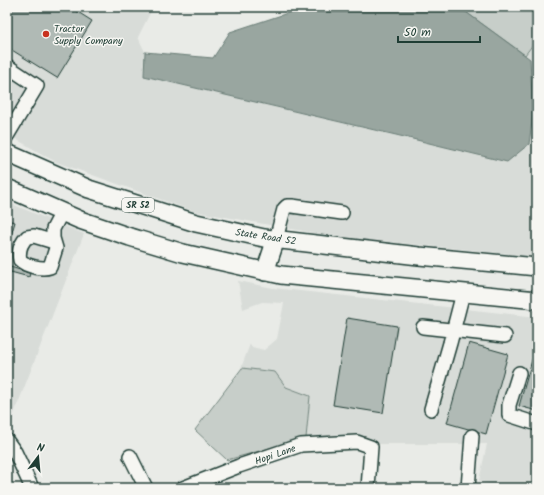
<svg xmlns="http://www.w3.org/2000/svg" width="544" height="495" viewBox="0 0 544 495" font-family="Kalam,sans-serif">
  <style>
    .built { fill: #d8dcd8 }
    .green { fill: #c7cec9; stroke: #73867e }
    .water { fill: #99a6a0; stroke: #687c75 }
    .building { fill: #b0bab5; stroke: #1f3d34 }
    .lines { fill: none; stroke-linecap: round; stroke-linejoin: round }
    .minor-casing { stroke: #1f3d34; stroke-width: 16 }
    .major-casing { stroke: #1f3d34; stroke-width: 20 }
    .minor { stroke: #f6f6f2; stroke-width: 13 }
    .major { stroke: #f6f6f2; stroke-width: 17 }
    .poi-dot { fill: #c8321e; stroke: #f6f6f2; stroke-width: 1.5 }
    .labels { text-anchor: middle; stroke-width: 3; stroke-linejoin: round; paint-order: stroke }
    .shield { fill: #f6f6f2; stroke: #60746d; stroke-width: 1 }
    .shield-label { font-size: 9px; font-weight: bold; fill: #1f3d34 }
    .poi-label { font-size: 10px; fill: #1f3d34; stroke: #f6f6f2; text-anchor: start }
    .street-label { font-size: 10px; fill: #1f3d34; stroke: #f6f6f2 }
  </style>
  <rect width="100%" height="100%" fill="#e9ebe7"/>
  <filter id="ink" filterUnits="userSpaceOnUse"><feTurbulence type="fractalNoise" baseFrequency=".025" numOctaves="2"/><feDisplacementMap in="SourceGraphic" scale="8" xChannelSelector="R" yChannelSelector="G"/><feConvolveMatrix kernelMatrix="1 2 1 2 8 2 1 2 1" color-interpolation-filters="sRGB"/></filter>
  <g filter="url(#ink)">
    <!-- built -->
    <path class="built" d="M7,7H153L138,37L145,52L144,76L396,135L507,162L530,59L525,55L537,39V257L330,236L193,211L56,162L7,134Z
      M7,202L84,234L8,429L7,427Z
      M238,281L273,288L537,317V488H504L479,481L487,444H334L306,438L310,396L286,387L275,372L241,368L250,344L252,347L264,350L277,339L284,303L262,302L243,309Z"/>
    <!-- green -->
    <path class="green" d="M459,7H537V39L525,55Z
      M242,368L275,372L286,387L310,396L306,438L227,460L195,430Z"/>
    <!-- water -->
    <path class="water" d="M306,7H459L530,59L533,114L529,144L507,162L396,135L144,76L145,52L213,58L230,32Z"/>
    <!-- building -->
    <path class="building" d="M7,7H70L92,21L57,78L7,47Z
      M7,220L15,222L7,249Z
      M7,266L30,273L29,277L7,271Z
      M347,318L397,326L383,413L333,405Z
      M469,343L508,354L486,434L447,423Z
      M534,353L537,354V411L519,406Z"/>
    <g class="lines">
      <!-- minor casing -->
      <g class="minor-casing">
        <path id="minor" d="M7,66L37,86L7,136
          M276,239L284,209L287,206H292L342,213
          M54,242L34,236L27,237C21,243 18,251 20,260C26,266 42,270 50,267L56,248L53,238V229L62,212
          M423,327L505,336
          M519,373L509,405V415L537,424
          M431,409L450,343L463,293
          M7,441L15,452L32,488
          M130,456L146,488
          M183,488L239,466L301,445L357,442L371,447L368,488
          M468,488L472,436"/>
      </g>
      <!-- major casing -->
      <g class="major-casing">
        <path id="major" d="M7,153L89,189L196,223L264,238L419,256L537,267
          M7,188L80,220L130,237L183,253L281,275L537,300
          M265,272L276,239"/>
      </g>
      <!-- minor -->
      <use href="#minor" class="minor"/>
      <!-- major -->
      <use href="#major" class="major"/>
    </g>
  </g>
  <!-- markers -->
  <circle class="poi-dot" cx="46" cy="34" r="4"/>
  <g class="labels">
    <!-- shield labels -->
    <rect class="shield" x="122" y="198" width="32" height="14" rx="3"/>
    <g class="shield-label">
      <text x="138" y="208">SR 52</text>
    </g>
    <!-- poi labels -->
    <g class="poi-label">
      <text x="54" y="32">Tractor<tspan x="54" dy="12">Supply Company</tspan></text>
    </g>
    <!-- street labels -->
    <g class="street-label">
      <text transform="translate(266 236) rotate(9)" y="4">State Road 52</text>
      <text transform="translate(275 454) rotate(-19)" y="4">Hopi Lane</text>
    </g>
  </g>
  <!-- margin -->
  <rect width="544" height="495" fill="none" stroke="#f6f6f2" stroke-width="24"/>
  <rect x="12" y="12" width="520" height="471" fill="none" stroke="#1f3d34" stroke-width="1.5" filter="url(#ink)"/>
  <!-- north arrow -->
  <g transform="translate(38 457) rotate(16)" stroke="#f6f6f2" stroke-width="3" paint-order="stroke">
  <path d="M0-3L7 15L0 10L-7 15Z" fill="#1f3d34"/>
  <text y="-6" font-size="11" font-weight="bold" text-anchor="middle" fill="#1f3d34">N</text>
  </g>
  <!-- scale -->
  <path d="M398 36v6h82v-6" fill="none" stroke="#1f3d34" stroke-width="2"/>
  <text x="404" y="36" font-size="12" fill="#1f3d34" stroke="#f6f6f2" stroke-width="3" paint-order="stroke">50 m</text>
</svg>
